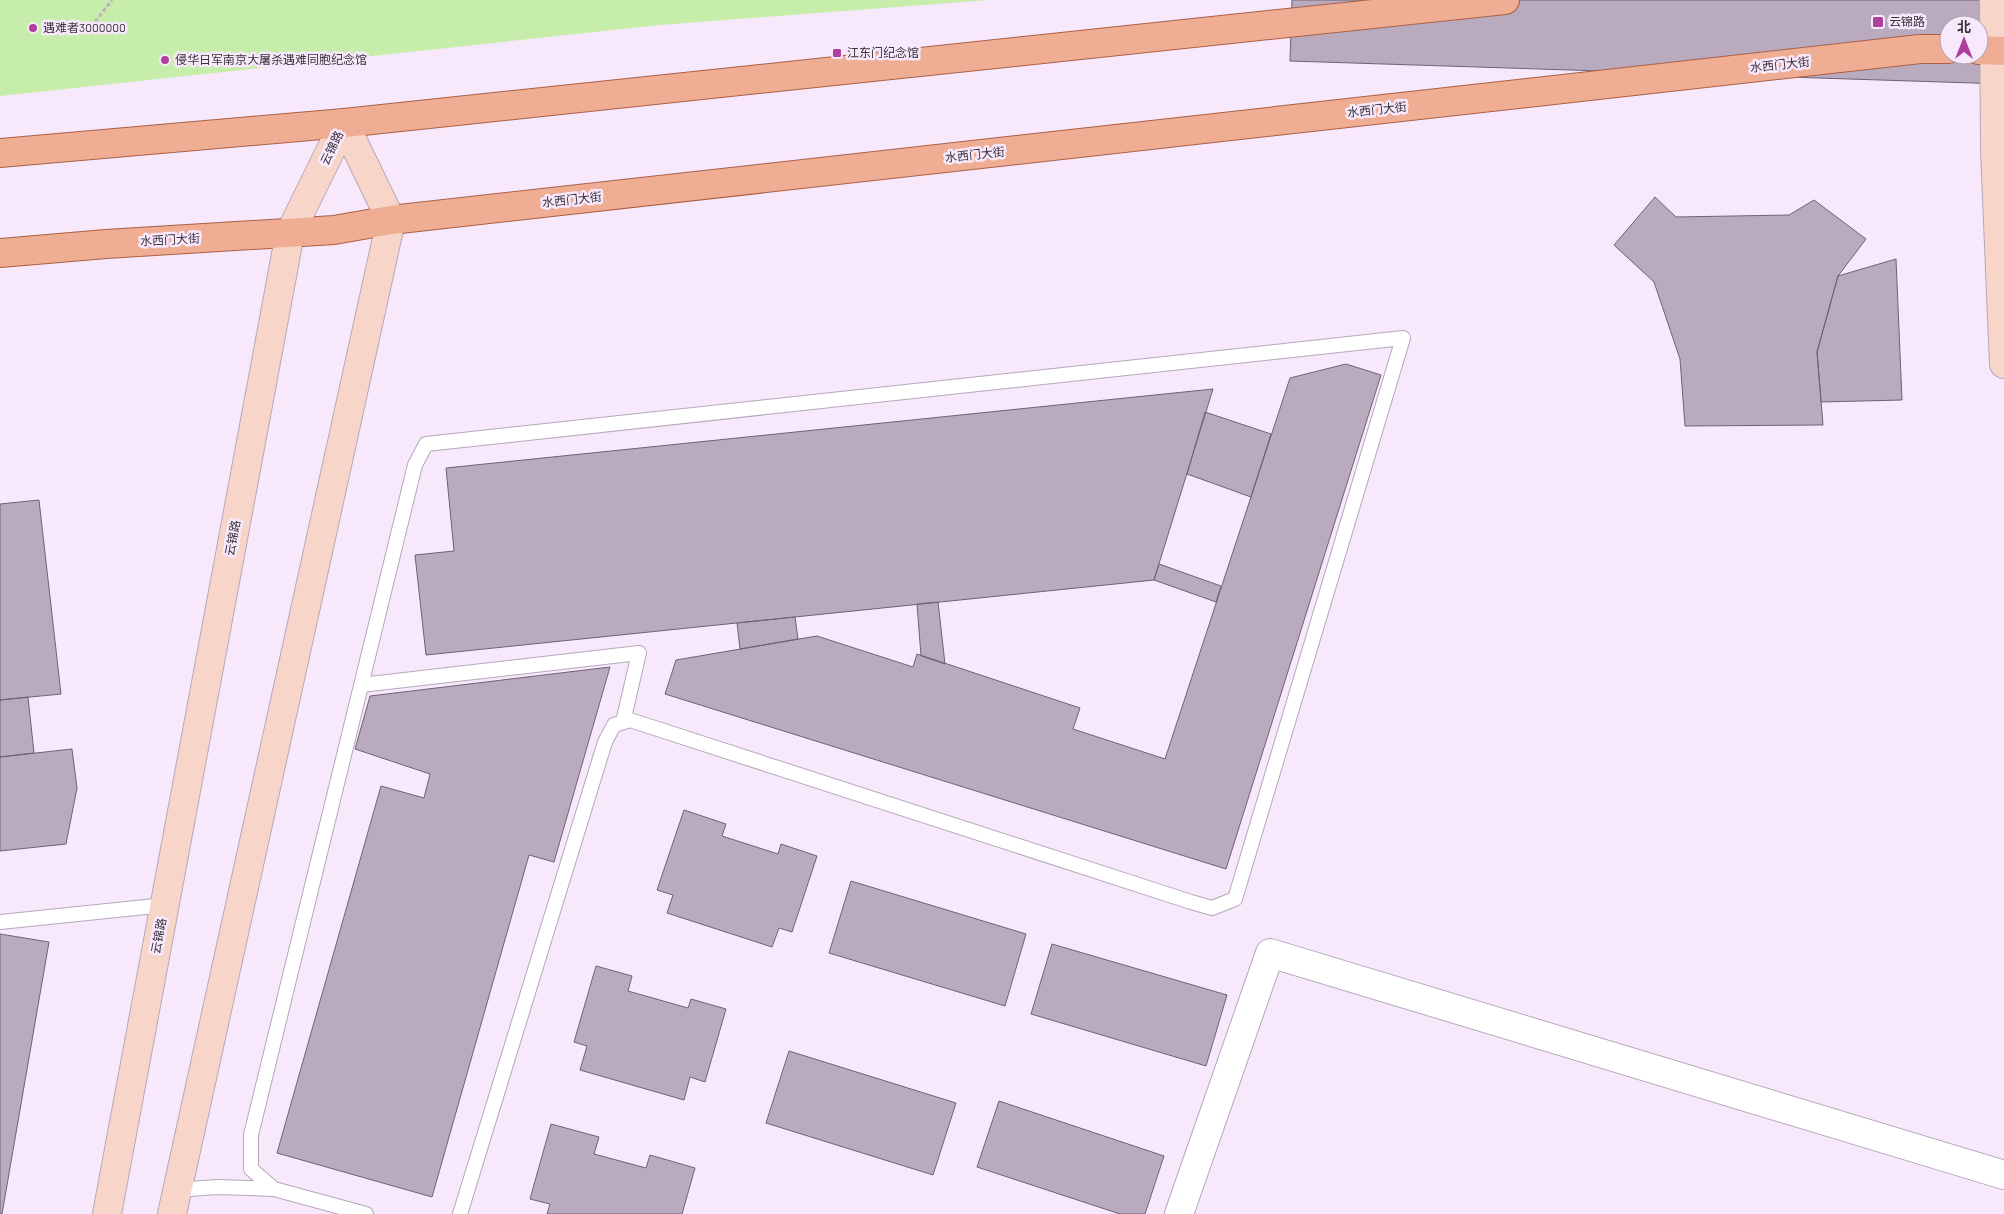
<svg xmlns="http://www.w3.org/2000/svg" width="2004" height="1214" viewBox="0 0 2004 1214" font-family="Barlow,'Noto Sans SC',sans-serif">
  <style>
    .green { fill: #c6edaa }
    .building { fill: #b9abbd; stroke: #6f6273; fill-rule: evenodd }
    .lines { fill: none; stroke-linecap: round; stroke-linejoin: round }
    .lane-casing { stroke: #b6a7ba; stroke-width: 16 }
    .street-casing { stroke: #b6a7ba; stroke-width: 30 }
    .secondary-casing { stroke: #b6a7ba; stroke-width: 30 }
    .primary-casing { stroke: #a96046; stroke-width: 30 }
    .path { stroke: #bdb1c1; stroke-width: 3; stroke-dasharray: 4 2.5; stroke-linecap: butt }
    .lane { stroke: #fff; stroke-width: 14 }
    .street { stroke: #fff; stroke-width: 28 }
    .secondary { stroke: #f7d6c9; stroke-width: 28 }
    .primary { stroke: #efae94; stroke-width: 28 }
    .poi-dot { fill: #ae3f9c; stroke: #f8e8fc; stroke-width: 2 }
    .labels { text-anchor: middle; stroke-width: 5; stroke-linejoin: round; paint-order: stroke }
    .poi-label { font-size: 12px; fill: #39333a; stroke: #f8e8fc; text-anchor: start }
    .street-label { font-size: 12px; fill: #39333a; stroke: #f8e8fc }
  </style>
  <rect width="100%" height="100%" fill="#f8e8fc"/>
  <!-- green -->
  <path class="green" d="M0,0H989L660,25L0,96Z"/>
  <!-- building -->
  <path class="building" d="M1292,0H2004V84L1290,61ZM1949,25H1979V55H1949Z
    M1655,197L1676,217L1789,215L1814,200L1866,239L1838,276L1817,352L1823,425L1685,426L1680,359L1654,282L1614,245Z
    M1896,259L1902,400L1821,402L1817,352L1838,276Z
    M1346,364L1381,375L1226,869L665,694L676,660L817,636L913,667L917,654L1080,708L1073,729L1165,759L1290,378Z
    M1213,389L1154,580L426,655L415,555L454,551L446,468Z
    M1205,412L1271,434L1251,497L1187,474Z
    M39,500L61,694L0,700V504Z
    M1159,564L1221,586L1216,602L1154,580Z
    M938,602L945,664L921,656L917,604Z
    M795,617L798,639L740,649L737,623Z
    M610,667L554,862L529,855L432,1197L277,1153L381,786L424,798L430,774L355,749L370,696Z
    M28,697L34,753L0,757V700Z
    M72,749L77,788L66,844L0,851V757Z
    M684,810L726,824L722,836L778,854L781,844L817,856L792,932L779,928L772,947L667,913L673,895L657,890Z
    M851,881L1026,934L1005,1006L829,953Z
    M0,934L49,942L2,1214H0Z
    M1052,944L1227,995L1206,1066L1031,1014Z
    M596,966L632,976L628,991L688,1008L691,999L726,1009L705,1082L690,1077L684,1100L580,1070L587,1046L574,1042Z
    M789,1051L956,1103L933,1175L766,1123Z
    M999,1101L1164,1156L1145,1214H1120L977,1167Z
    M551,1124L599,1137L594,1154L646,1168L650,1155L695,1168L682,1214H547L550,1204L530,1199Z"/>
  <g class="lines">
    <!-- lane casing -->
    <g class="lane-casing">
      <path id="lane" d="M361,685L639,653L623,722
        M0,922L165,905
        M176,1190L217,1187L274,1189
        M366,1214L274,1189L251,1169V1135L415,465L426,444L1403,338L1235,899L1212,908L1191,902L630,720L614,725L605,742L460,1214"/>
    </g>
    <!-- street casing -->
    <g class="street-casing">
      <path id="street" d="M1179,1214L1270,953L2004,1175"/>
    </g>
    <!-- secondary casing -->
    <g class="secondary-casing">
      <path id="secondary" d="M1994,0L1995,150L2004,364
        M107,1214L290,233L344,123
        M172,1214L391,220L344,123"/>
    </g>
    <!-- primary casing -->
    <g class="primary-casing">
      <path id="primary" d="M1979,50L2004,51
        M0,153L344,123L1505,0
        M0,253L106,244L334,230L391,220L1920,49H1949"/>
    </g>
    <!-- path -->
    <path class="path" d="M87,32L112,0"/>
    <!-- lane -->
    <use href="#lane" class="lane"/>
    <!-- street -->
    <use href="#street" class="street"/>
    <!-- secondary -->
    <use href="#secondary" class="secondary"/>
    <!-- primary -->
    <use href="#primary" class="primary"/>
  </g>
  <!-- markers -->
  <g class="poi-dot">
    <rect x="1872" y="16" width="12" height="12" rx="2.5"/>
    <circle cx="33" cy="28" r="5"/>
    <rect x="832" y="48" width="10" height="10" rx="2.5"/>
    <circle cx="165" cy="60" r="5"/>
  </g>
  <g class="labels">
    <!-- poi labels -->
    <g class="poi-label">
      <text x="1889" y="26">云锦路</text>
      <text x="43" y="32">遇难者3000000</text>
      <text x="847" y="57">江东门纪念馆</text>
      <text x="175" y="64">侵华日军南京大屠杀遇难同胞纪念馆</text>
    </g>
    <!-- street labels -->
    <g class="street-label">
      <text transform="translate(1780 65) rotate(-6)" y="4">水西门大街</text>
      <text transform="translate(1377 110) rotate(-6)" y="4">水西门大街</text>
      <text transform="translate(332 148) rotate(-64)" y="4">云锦路</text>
      <text transform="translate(975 155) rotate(-6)" y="4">水西门大街</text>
      <text transform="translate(572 200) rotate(-6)" y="4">水西门大街</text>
      <text transform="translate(170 240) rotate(-3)" y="4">水西门大街</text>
      <text transform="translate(233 538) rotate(-79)" y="4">云锦路</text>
      <text transform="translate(159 936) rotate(-79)" y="4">云锦路</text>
    </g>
  </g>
  <!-- north arrow -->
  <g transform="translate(1964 40)"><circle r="24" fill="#f8e8fc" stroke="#aca0ae"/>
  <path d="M0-4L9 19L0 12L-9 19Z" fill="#ae3f9c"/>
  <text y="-8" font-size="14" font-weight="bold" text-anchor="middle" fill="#39333a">北</text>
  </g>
</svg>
